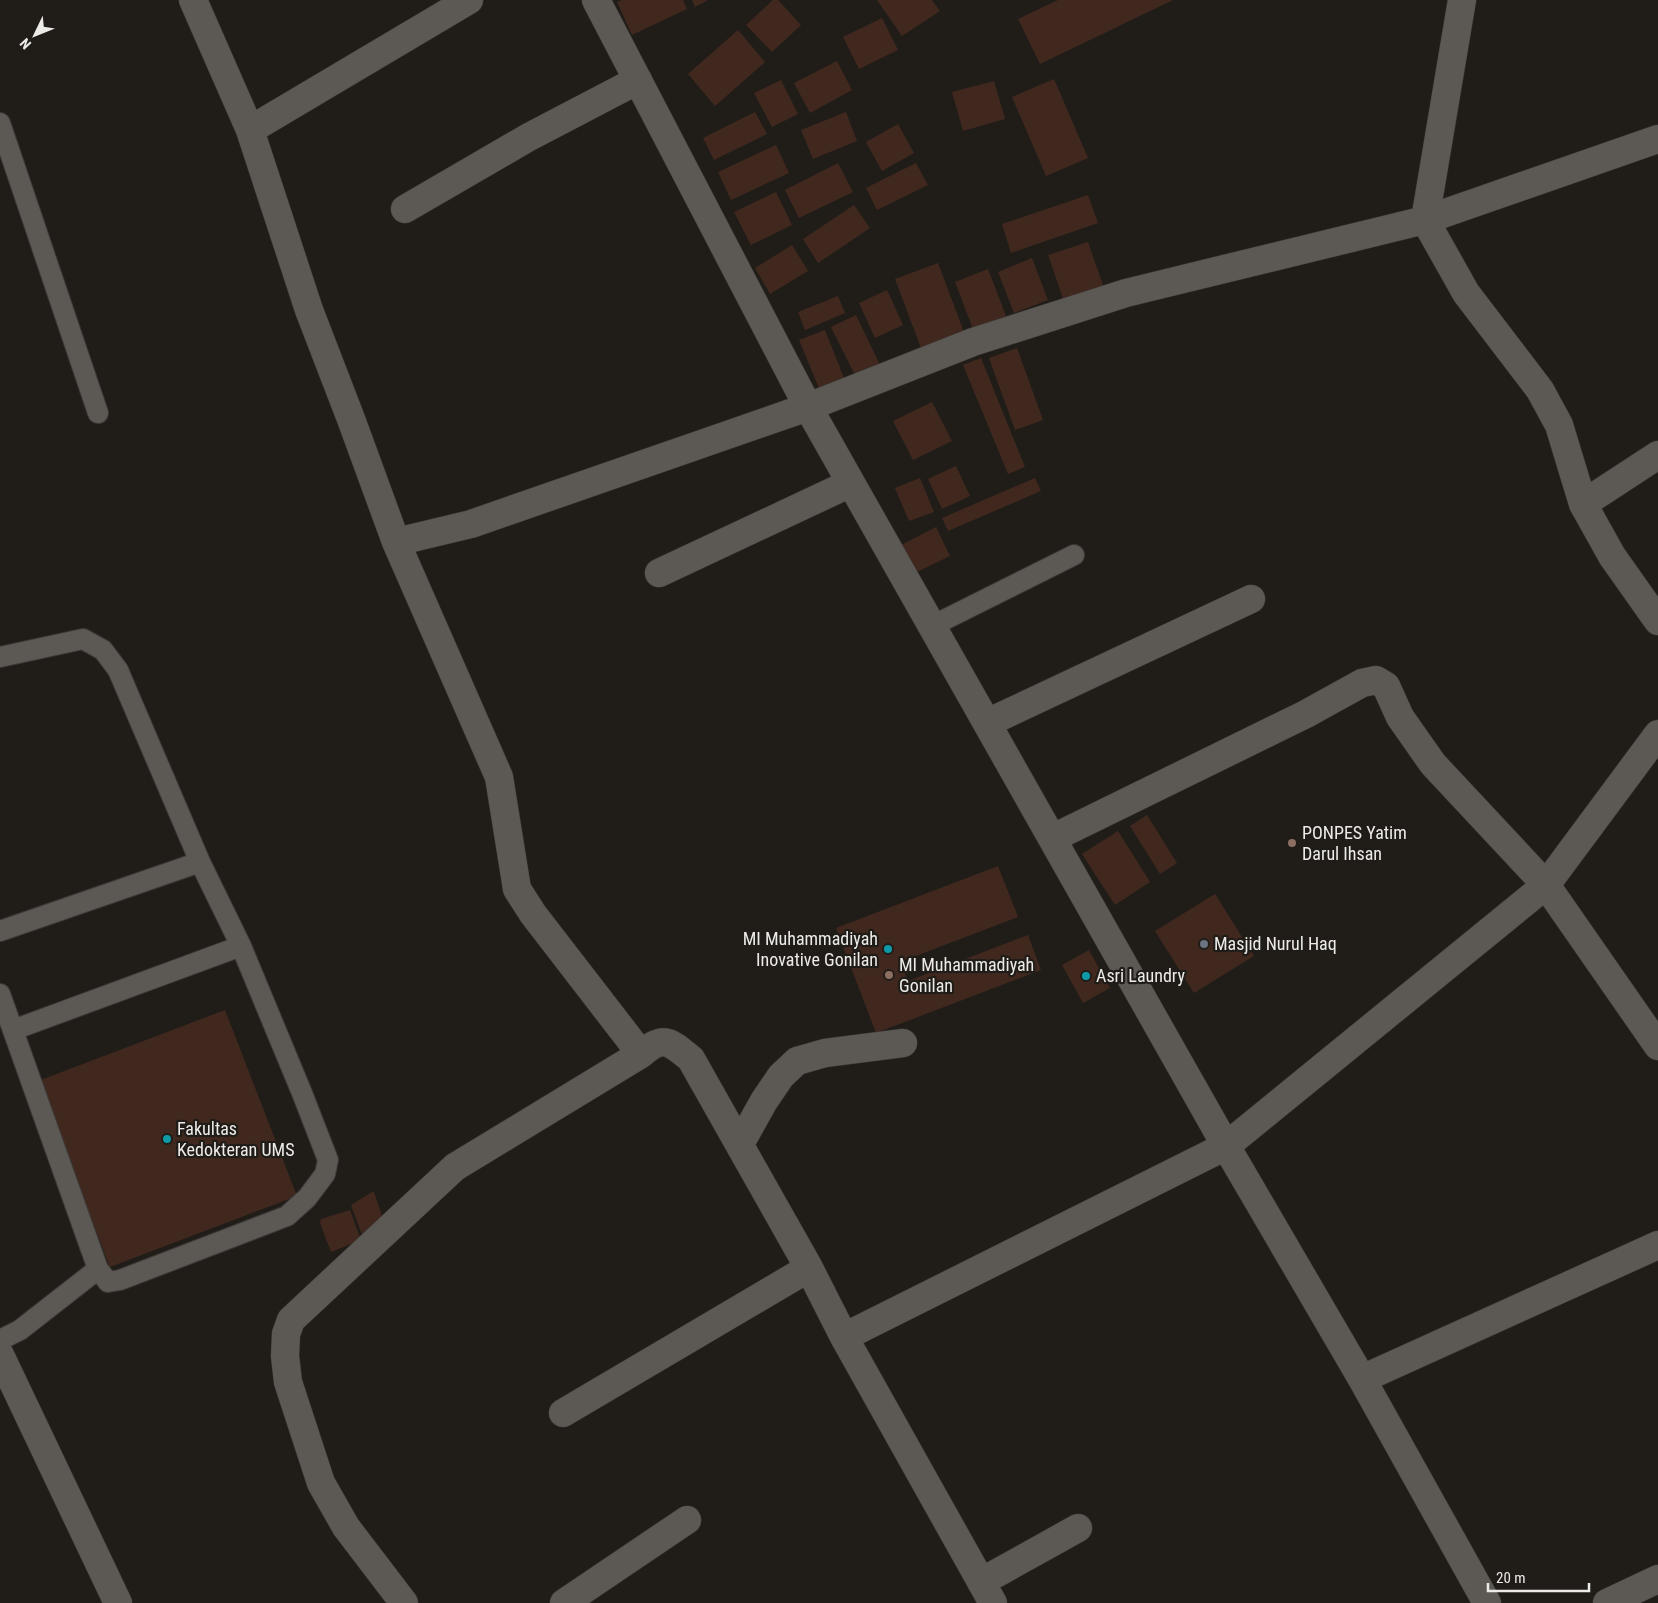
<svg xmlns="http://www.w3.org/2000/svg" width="1658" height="1603" viewBox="0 0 1658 1603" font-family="'Roboto Condensed',sans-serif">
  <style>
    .building { fill: #41281e }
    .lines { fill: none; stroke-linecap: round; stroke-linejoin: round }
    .service-casing { stroke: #3c3937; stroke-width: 22 }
    .minor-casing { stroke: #3c3937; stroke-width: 29 }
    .service { stroke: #5c5854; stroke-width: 20 }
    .minor { stroke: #5c5854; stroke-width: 28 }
    .education-dot { fill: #8d6e63; stroke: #201d19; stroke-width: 2 }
    .worship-dot { fill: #6b7280; stroke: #201d19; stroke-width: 2 }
    .culture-dot { fill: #0f9aa8; stroke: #201d19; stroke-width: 2 }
    .labels { text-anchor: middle; stroke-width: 4.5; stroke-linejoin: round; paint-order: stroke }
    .poi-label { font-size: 18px; fill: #edebe8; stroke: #201d19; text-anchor: start }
  </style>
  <rect width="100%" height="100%" fill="#201d19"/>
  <!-- building -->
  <path class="building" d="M622,0H683L687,9L632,35L617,2Z
    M692,0H708L695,7Z
    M773,0H778L801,25L772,52L746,25Z
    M877,0H932L940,11L902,36Z
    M1058,0H1173L1040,64L1018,19Z
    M882,18L898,50L859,69L843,37Z
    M738,30L765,62L715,106L688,74Z
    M837,61L852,90L810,113L794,83Z
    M1054,79L1088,158L1046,176L1012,97Z
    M781,80L798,114L772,127L754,93Z
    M994,81L1005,119L963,131L952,92Z
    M755,112L767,134L714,160L703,138Z
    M846,112L857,141L813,159L801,130Z
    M898,124L914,153L882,171L866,142Z
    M776,145L789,173L731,200L718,172Z
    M838,163L853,192L799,218L785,190Z
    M916,163L928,185L877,210L866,188Z
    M776,192L792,225L751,245L734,212Z
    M1088,195L1098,223L1011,253L1002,224Z
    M854,205L870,228L818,263L803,239Z
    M1088,242L1104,288L1064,301L1048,255Z
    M792,245L808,271L770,294L755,268Z
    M1032,258L1048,300L1014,313L998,272Z
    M938,263L964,332L921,348L895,279Z
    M988,269L1006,316L973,329L955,282Z
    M887,290L903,325L875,338L859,303Z
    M838,296L845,313L805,330L798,312Z
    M856,315L881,367L857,379L831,327Z
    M825,330L844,378L819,388L799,340Z
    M1017,348L1043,420L1015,430L989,358Z
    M981,358L1025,467L1008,474L963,365Z
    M932,402L952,441L913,460L893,421Z
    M956,466L970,496L942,509L928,479Z
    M920,478L934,512L909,521L895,488Z
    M1035,478L1041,491L948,531L942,518Z
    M936,527L950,556L915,573L901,545Z
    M1147,815L1177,863L1160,874L1130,826Z
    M1118,831L1150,882L1115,905L1082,854Z
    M998,866L1018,917L900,962L908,981L1028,935L1041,970L876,1033L836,928Z
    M1215,894L1254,956L1194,993L1155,931Z
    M1089,950L1110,988L1083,1003L1062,965Z
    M225,1010L297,1196L110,1267L38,1081Z
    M372,1192H374L386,1228L365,1243L351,1205Z
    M350,1210L361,1240L331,1252L320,1223L321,1219Z"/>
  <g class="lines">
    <!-- service casing -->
    <g class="service-casing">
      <path id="service" d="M0,123L98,413
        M932,626L1074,555
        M0,657L83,639L103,650L118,670L200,862
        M0,931L200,862L241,946L302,1093L328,1160L325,1174L307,1198L287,1216L120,1280L108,1282L98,1269L0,994
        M13,1030L241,946
        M0,1340L20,1330L98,1269"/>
    </g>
    <!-- minor casing -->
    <g class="minor-casing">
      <path id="minor" d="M193,0L250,130L309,310L351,419L396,542L499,777L517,889L533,914L641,1054
        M596,0L808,407L1226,1146L1362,1379L1487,1603
        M1462,0L1425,220L1466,293L1540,390L1559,425L1583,504L1612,556L1658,621
        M250,130L469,0
        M405,209L529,137L638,80
        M1583,504L1658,455
        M396,542L471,524L808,407L973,342L1126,293L1425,220L1658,139
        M659,573L851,483
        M987,723L1251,599
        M1053,838L1306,714L1362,683L1376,680L1386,686L1400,717L1433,764L1546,885L1658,1046
        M740,1144L764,1101L781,1076L797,1061L825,1053L903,1043
        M844,1337L1226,1146L1546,885L1658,734
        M0,1355L118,1603
        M1362,1379L1658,1245
        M563,1413L809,1268
        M981,1582L1078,1528
        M404,1603L346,1527L321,1483L288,1382L285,1356L286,1334L291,1320L455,1167L641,1054C664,1034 670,1042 691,1059L809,1268L844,1337L993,1603
        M564,1603L687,1520
        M1607,1603L1658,1579"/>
    </g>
    <!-- service -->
    <use href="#service" class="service"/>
    <!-- minor -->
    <use href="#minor" class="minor"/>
  </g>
  <!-- markers -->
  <g class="education-dot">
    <circle cx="1292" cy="843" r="5"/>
    <circle cx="889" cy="975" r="5"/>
  </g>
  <circle class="worship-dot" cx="1204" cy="944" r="5"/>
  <g class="culture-dot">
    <circle cx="888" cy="949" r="5"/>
    <circle cx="1086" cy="976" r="5"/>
    <circle cx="167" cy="1139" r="5"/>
  </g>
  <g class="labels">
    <!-- poi labels -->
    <g class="poi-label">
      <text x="1302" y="839">PONPES Yatim<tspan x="1302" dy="21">Darul Ihsan</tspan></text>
      <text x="878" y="945" text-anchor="end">MI Muhammadiyah<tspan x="878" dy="21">Inovative Gonilan</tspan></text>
      <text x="1214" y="950">Masjid Nurul Haq</text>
      <text x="899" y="971">MI Muhammadiyah<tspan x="899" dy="21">Gonilan</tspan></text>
      <text x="1096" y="982">Asri Laundry</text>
      <text x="177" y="1135">Fakultas<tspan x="177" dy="21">Kedokteran UMS</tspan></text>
    </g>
  </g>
  <!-- north arrow -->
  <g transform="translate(35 35) rotate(227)" stroke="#201d19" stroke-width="4" paint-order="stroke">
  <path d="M0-4L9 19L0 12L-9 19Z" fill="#edebe8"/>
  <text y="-8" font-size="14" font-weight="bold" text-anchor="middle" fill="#edebe8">N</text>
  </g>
  <!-- scale -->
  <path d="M1488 1583v8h101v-8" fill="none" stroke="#edebe8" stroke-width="2.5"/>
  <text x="1496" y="1583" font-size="15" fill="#edebe8" stroke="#201d19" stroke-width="4" paint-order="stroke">20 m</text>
</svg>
